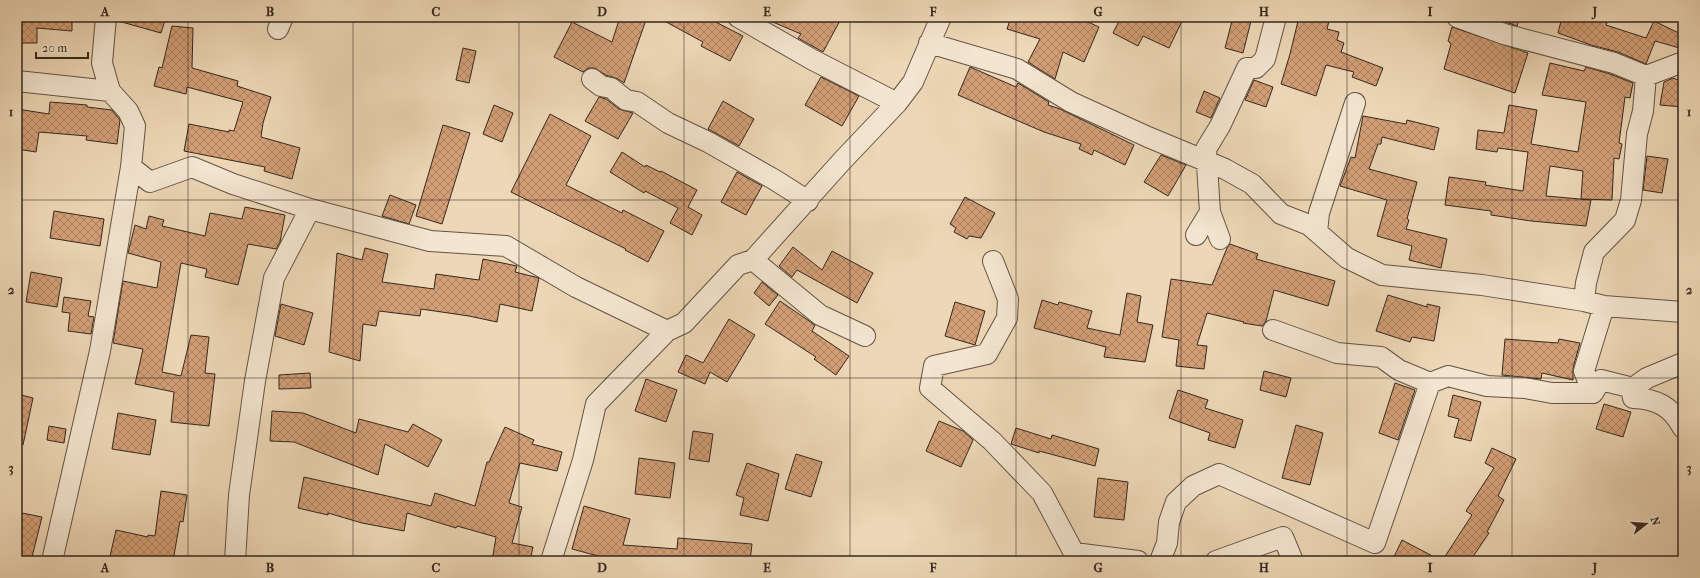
<svg xmlns="http://www.w3.org/2000/svg" width="1700" height="578" viewBox="0 0 1700 578" font-family="'IM FELL French Canon',serif">
  <style>
    .building { fill: url(#building-cross-hatch); stroke: #35271e }
    .lines { fill: none; stroke-linecap: round; stroke-linejoin: round }
    .minor-casing { stroke: #635344; stroke-width: 22 }
    .minor { stroke: #f3e5d0; stroke-width: 20 }
    .grid { fill: none; stroke: #35271e; stroke-width: 1; stroke-opacity: 0.55 }
    .neatline { fill: none; stroke: #35271e; stroke-width: 1.5 }
    .grid-label { font-size: 13px; text-anchor: middle; font-weight: bold; fill: #35271e }
  </style>
  <defs>
    <pattern id="building-cross-hatch" width="8" height="8" patternUnits="userSpaceOnUse"><rect width="8" height="8" fill="#d39f77"/><path d="M0 0l8 8M0 8l8-8" fill="none" stroke="#ac8261"/></pattern>
  </defs>
  <rect width="100%" height="100%" fill="#edd7b6"/>
  <filter id="stains"><feTurbulence type="fractalNoise" baseFrequency=".005" numOctaves="4"/><feColorMatrix values="0 0 0 0 .2 0 0 0 0 .09 0 0 0 0 .02 0 0 0 .5 -.17"/></filter>
  <radialGradient id="worn" r=".72"><stop offset=".6" stop-color="#630" stop-opacity="0"/><stop offset="1" stop-color="#630" stop-opacity=".3"/></radialGradient>
  <!-- building -->
  <path class="building" d="M17,17H72V31L37,28V43H20V36H17Z
    M118,17H166L161,33L118,21Z
    M620,17H647L624,83L618,79L606,75L594,68H588L583,72L554,57L572,22L612,42Z
    M657,17H706L743,36L730,61L701,46L703,42Z
    M761,17H842L823,52L798,38L801,34Z
    M1011,17H1077L1099,27L1084,62L1063,52L1055,79L1028,62L1040,39L1007,29Z
    M1121,17H1184L1169,48L1143,36L1138,46L1113,33Z
    M1233,17H1252L1243,53L1225,48Z
    M1299,17H1330L1327,29L1339,32L1337,40L1344,43L1341,52L1383,68L1376,86L1352,77L1354,72L1326,65L1316,96L1281,84L1290,54Z
    M1491,17H1520L1517,26Z
    M1562,17H1591L1607,23L1606,25L1646,38L1654,21L1683,35V49L1655,41L1646,64L1618,52L1591,45L1558,33Z
    M172,26L193,28L192,68L238,81L237,86L271,97L263,123L261,137L300,148L292,179L264,171L265,167L184,151L189,124L229,132V130L234,131L243,102L187,87L186,94L154,86L159,67L162,68Z
    M1452,27L1528,53L1515,93L1444,69L1451,44L1448,41Z
    M463,48L476,51L469,83L456,80Z
    M1550,63L1584,71L1586,67L1610,74L1633,83L1630,98L1625,97L1619,143L1622,144L1619,159L1614,158L1612,200L1581,199L1583,171L1550,166L1546,196L1591,200L1586,226L1531,221L1491,215V211L1445,205L1449,177L1486,182L1485,185L1523,191L1528,152L1498,148L1497,152L1476,149L1478,130L1504,133L1509,105L1537,110L1531,144L1578,152L1586,102L1542,95Z
    M970,67L1016,87L1018,83L1049,102L1048,105L1060,109L1134,145L1125,165L1094,150L1092,155L1079,149L1081,144L1044,132L958,95Z
    M821,77L859,96L842,126L805,105Z
    M1673,78L1683,82V107L1660,105L1664,82Z
    M1254,80L1273,87L1266,107L1245,100Z
    M1204,91L1220,98L1211,118L1196,112Z
    M599,97L606,99L619,109L633,113L618,139L585,121Z
    M723,101L754,119L739,146L708,129Z
    M50,102L87,105V107L112,110L120,120L117,144L86,140L87,136L39,132L36,152L17,149V109L49,114Z
    M494,105L513,113L502,142L483,134Z
    M550,114L591,136L566,185L622,213L623,210L664,231L648,262L625,250L626,249L511,192Z
    M1363,116L1406,124L1407,120L1439,128L1434,150L1382,137L1381,144H1378L1369,169L1417,182L1407,219L1409,220L1406,229L1447,239L1441,268L1409,260L1412,246L1377,236L1387,200L1340,186L1351,157L1355,158Z
    M443,125L470,133L442,224L416,216Z
    M622,152L645,167L646,165L660,172L661,171L697,190L688,207L702,215L692,235L670,223L678,208L645,191L644,193L610,172Z
    M1161,155L1186,165L1168,196L1144,182Z
    M1647,156L1668,159L1662,193L1643,190Z
    M737,172L762,186L746,215L721,202Z
    M390,195L416,205L409,224L382,216Z
    M965,197L995,213L981,238L969,236L967,239L954,232L956,228L950,224Z
    M245,207L285,215L280,242L276,249L248,244L238,285L205,277L207,269L181,263L162,372L181,376L191,335L209,337L205,373L215,374L209,426L171,422L174,392L135,384L143,349L113,343L123,281L157,288L161,262L128,253L135,225L146,229L149,216L164,220L162,226L205,236L210,213L242,219Z
    M54,211L104,219L100,246L50,238Z
    M1230,244L1258,254L1256,259L1335,281L1328,306L1274,290L1266,321L1262,326L1243,323L1244,322L1207,313L1197,345L1207,346L1204,369L1176,366L1179,340L1162,337L1171,279L1212,285L1227,248Z
    M793,247L822,270L832,251L873,273L857,303L797,270L792,277L779,266Z
    M365,248L388,254L382,282L434,289L436,274L479,280L483,259L517,266L515,272L539,278L532,311L500,304L497,322L469,316L421,309L420,316L379,311L376,326L363,324L360,361L329,352L337,253L362,260Z
    M31,272L62,278L57,307L26,302Z
    M762,282L778,295L769,306L754,293Z
    M1127,293L1141,296L1137,322L1153,325L1145,362L1104,357L1106,347L1034,328L1042,300L1058,305L1059,302L1092,311L1087,328L1120,335Z
    M1388,295L1427,307V304L1440,307L1434,341L1412,337L1410,342L1376,331Z
    M64,297L91,301L88,316L94,317L91,334L68,331L70,313L62,312Z
    M780,301L815,325L812,331L849,356L836,375L814,359L816,357L765,324Z
    M955,302L985,311L975,345L945,336Z
    M281,304L313,313L304,345L275,336Z
    M729,319L755,335L727,382L710,372L705,384L678,372L686,355L703,363Z
    M1505,339L1558,343L1559,339L1580,343L1573,368V380L1542,373L1541,379L1502,375Z
    M1264,371L1291,378L1286,397L1260,390Z
    M310,373L311,388L279,389V375Z
    M646,379L677,390L666,422L635,411Z
    M1395,383L1415,390L1398,440L1379,433Z
    M1178,390L1208,400L1205,408L1243,420L1235,448L1208,440L1210,433L1169,418Z
    M17,394L33,398L23,445L17,444Z
    M1453,395L1481,402L1471,441L1454,437L1459,419L1448,416Z
    M1604,404L1631,412L1623,437L1596,429Z
    M272,411L303,413L356,433L359,419L408,432L413,424L442,440L428,467L385,444L378,475L294,442L270,441Z
    M118,413L156,420L150,455L112,449Z
    M939,421L963,431L973,440L961,467L926,451Z
    M1296,425L1323,433L1310,485L1282,478Z
    M49,426L66,429L64,443L47,440Z
    M505,427L534,440L532,444L562,452L557,471L520,463L509,503L522,507L512,543L533,547L530,561H492L496,537L457,526L456,528L407,513L404,531L362,523L328,513V515L298,508L304,477L431,506L435,493L475,506L487,462H489Z
    M1016,428L1051,439L1052,435L1099,449L1095,466L1039,451V453L1011,444Z
    M693,431L713,434L709,462L689,459Z
    M1492,448L1516,459L1498,496L1504,500L1487,532L1489,533L1470,561H1392L1402,540L1442,561L1472,515L1466,511L1494,468L1485,463Z
    M796,454L822,462L811,497L785,489Z
    M639,458L675,463L670,498L635,494Z
    M747,463L779,474L768,521L740,515L744,498L736,495Z
    M1098,478L1128,482L1124,520L1094,517Z
    M161,491L187,495L183,522L180,521L173,561H109L116,530L148,537V535L155,536Z
    M584,506L630,519L623,545L677,549L678,538L752,544L750,561H617L572,549Z
    M17,512L42,517L31,561H17Z"/>
  <g class="lines">
    <!-- minor casing -->
    <g class="minor-casing">
      <path id="minor" d="M738,17L813,60L897,103
        M1457,17L1504,34L1614,63L1646,76L1683,62
        M278,29L283,17
        M929,43L1017,69L1071,102L1148,137L1225,169L1252,184L1281,214L1309,225L1347,258L1382,275L1482,285L1584,301L1604,306L1683,312
        M592,79L601,86L611,88L626,100L637,102L668,123L708,142L775,180L808,201
        M17,81L110,91
        M131,167L150,182L192,167L233,184L310,209L430,241L506,246L576,287L667,331
        M1317,232L1319,213L1355,103
        M1196,235L1210,212
        M1220,239L1210,212L1206,149L1220,126L1247,68H1256L1265,59L1276,17
        M753,260L820,315L865,336
        M993,261L1008,299L1007,318L987,354L934,366L930,388L992,441L1042,493L1074,553
        M1584,301L1586,283L1594,252L1625,220L1631,200L1637,134L1643,111L1646,76
        M1273,330L1337,353L1381,357L1399,370L1430,383L1448,376L1487,386L1525,388L1552,393H1593
        M1631,388L1633,398C1657,399 1671,406 1683,428
        M1593,393L1601,380L1633,388L1647,378L1683,363
        M1593,393L1584,371L1604,306
        M52,561L100,351L131,167L135,126L128,111L110,91L102,63L106,17
        M235,561L239,495L255,381L274,278L310,209
        M551,561L583,460L596,404L667,331L684,323L738,265L753,260L842,161L897,103L913,82L941,17
        M1073,561L1074,553L1138,561
        M1160,561L1167,543L1169,522L1176,502L1193,486L1219,474L1375,543L1430,383
        M1216,561L1283,537L1293,561"/>
    </g>
    <!-- minor -->
    <use href="#minor" class="minor"/>
  </g>
  <!-- grid -->
  <path class="grid" d="M188,17V561M353,17V561M519,17V561M684,17V561M850,17V561M1016,17V561M1181,17V561M1347,17V561M1512,17V561M17,200H1683M17,378H1683"/>
  <!-- margin -->
  <rect width="1700" height="578" fill="none" stroke="#edd7b6" stroke-width="44"/>
  <!-- north arrow -->
  <g transform="translate(1646 524) rotate(73)" stroke="#f3e5d0" stroke-width="3" paint-order="stroke">
  <path d="M0-3L7 15L0 10L-7 15Z" fill="#35271e"/>
  <text y="-6" font-size="11" font-weight="bold" text-anchor="middle" fill="#35271e">N</text>
  </g>
  <!-- scale -->
  <path d="M36 52v6h52v-6" fill="none" stroke="#35271e" stroke-width="2"/>
  <text x="42" y="52" font-size="12" fill="#35271e" stroke="#f3e5d0" stroke-width="3" paint-order="stroke">20 m</text>
  <rect x="22" y="22" width="1656" height="534" class="neatline"/>
  <g class="grid-label">
    <text x="105" y="16">A</text>
    <text x="270" y="16">B</text>
    <text x="436" y="16">C</text>
    <text x="602" y="16">D</text>
    <text x="767" y="16">E</text>
    <text x="933" y="16">F</text>
    <text x="1098" y="16">G</text>
    <text x="1264" y="16">H</text>
    <text x="1430" y="16">I</text>
    <text x="1595" y="16">J</text>
    <text x="11" y="116">1</text>
    <text x="1689" y="116">1</text>
    <text x="11" y="294">2</text>
    <text x="1689" y="294">2</text>
    <text x="11" y="472">3</text>
    <text x="1689" y="472">3</text>
    <text x="105" y="572">A</text>
    <text x="270" y="572">B</text>
    <text x="436" y="572">C</text>
    <text x="602" y="572">D</text>
    <text x="767" y="572">E</text>
    <text x="933" y="572">F</text>
    <text x="1098" y="572">G</text>
    <text x="1264" y="572">H</text>
    <text x="1430" y="572">I</text>
    <text x="1595" y="572">J</text>
  </g>
  <rect width="100%" height="100%" filter="url(#stains)"/>
  <rect width="100%" height="100%" fill="url(#worn)"/>
</svg>
